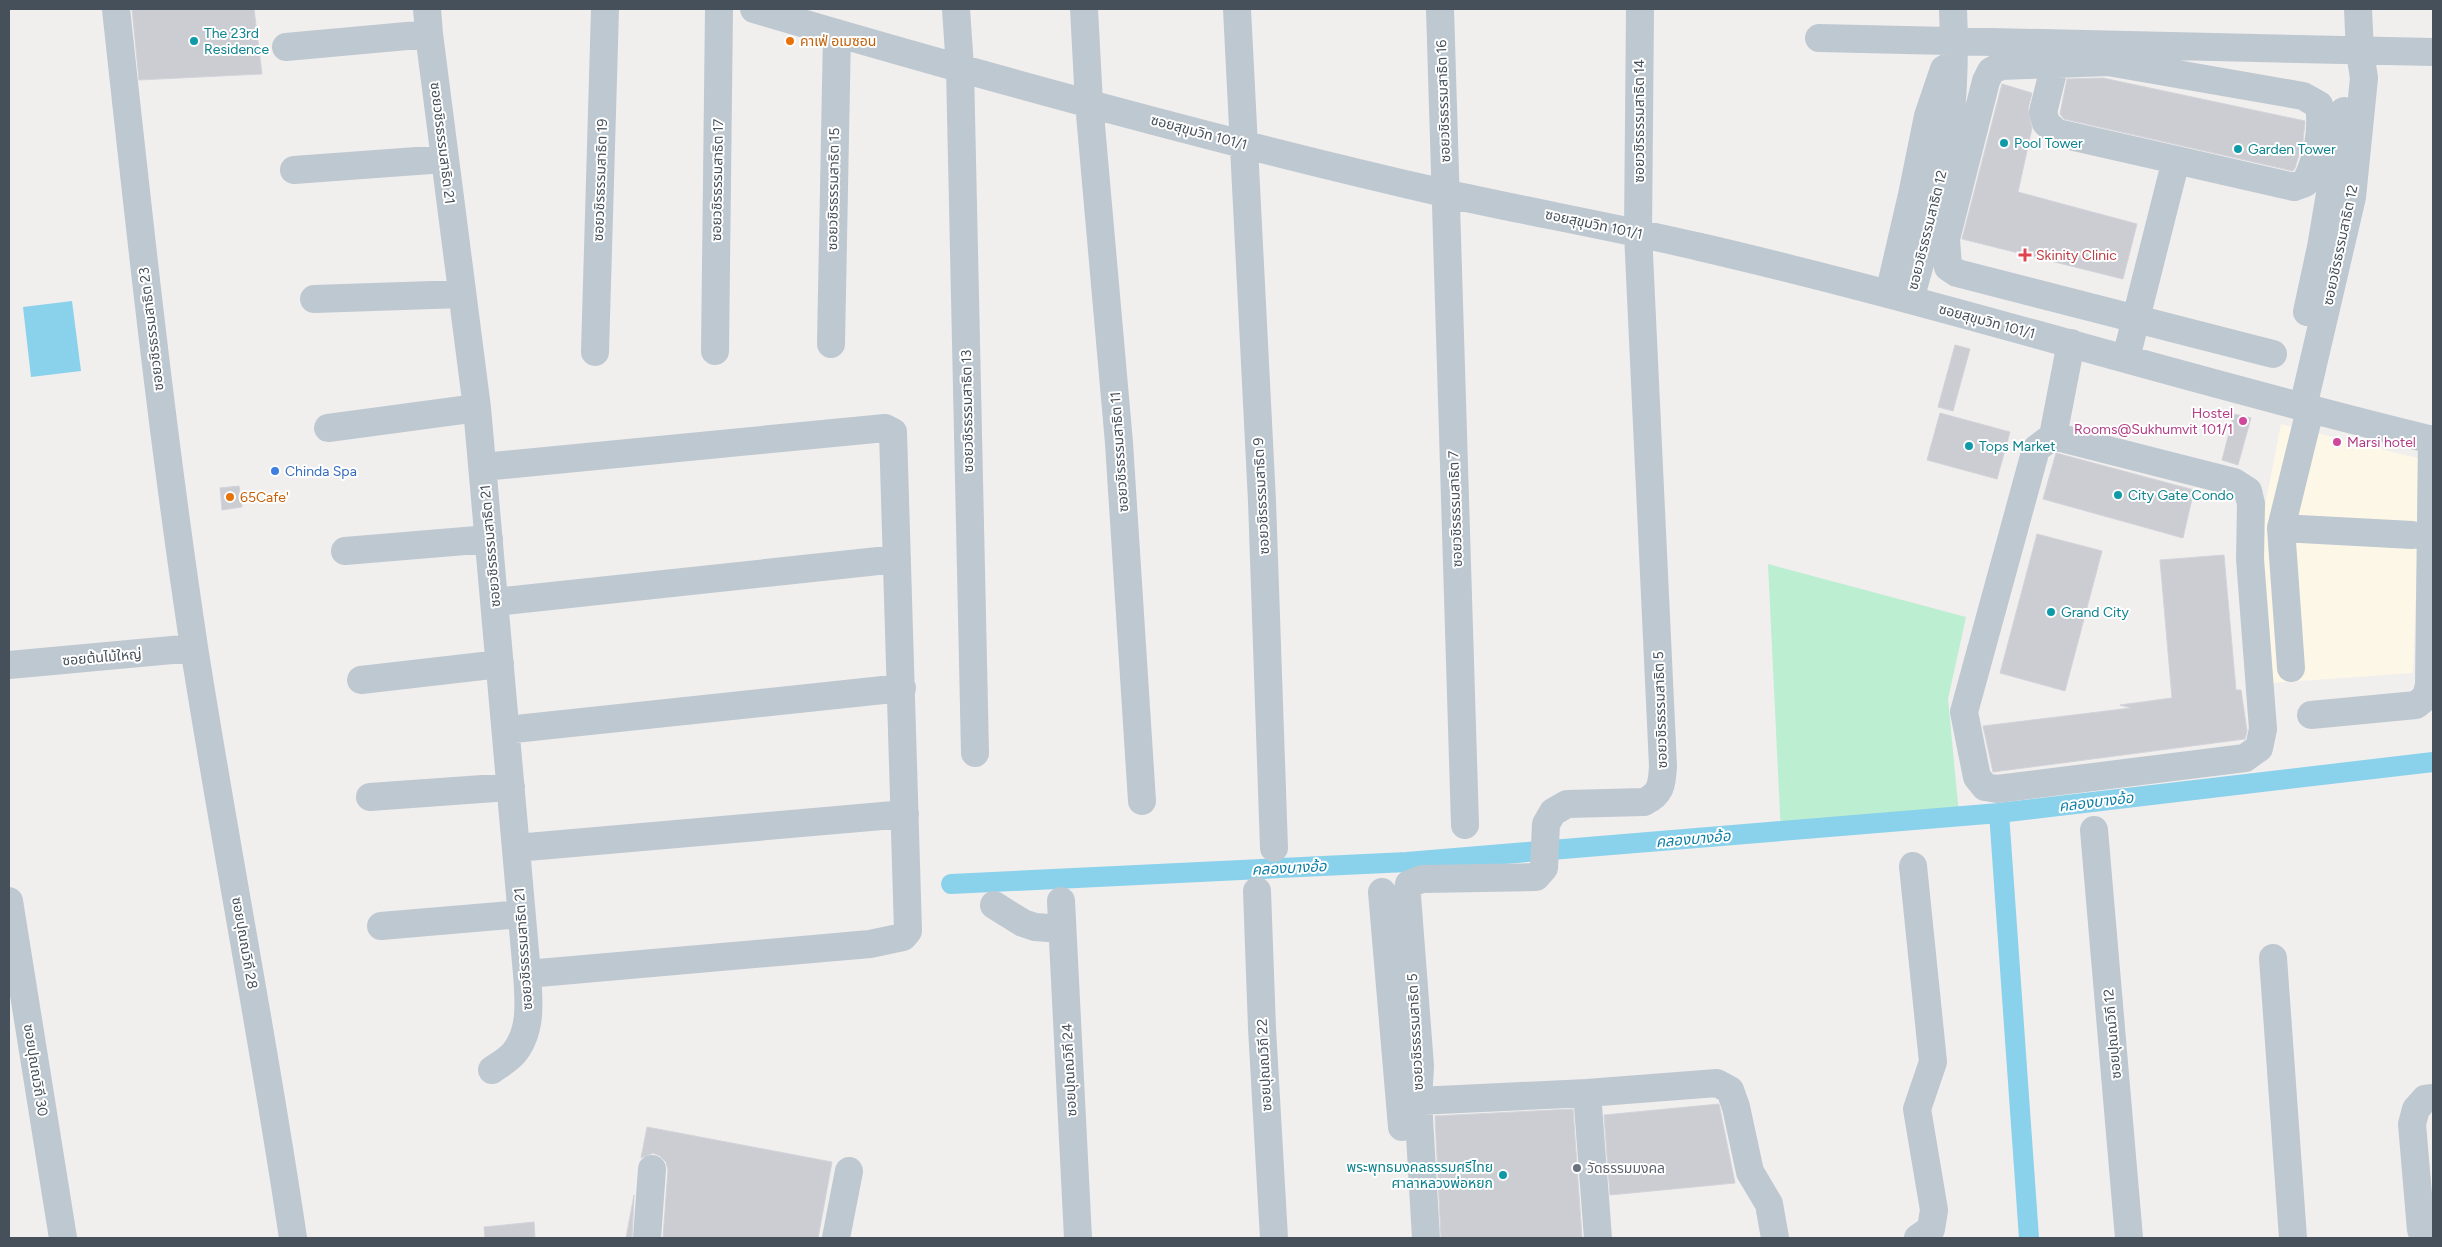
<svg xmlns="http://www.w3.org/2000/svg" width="2442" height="1247" viewBox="0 0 2442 1247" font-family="Figtree,'Noto Sans Thai',sans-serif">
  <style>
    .commercial { fill: #fcf7e7 }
    .green { fill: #bceed2 }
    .water { fill: #8ad2eb }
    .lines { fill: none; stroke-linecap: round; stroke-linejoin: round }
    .canal { stroke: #8ad2eb; stroke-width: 20 }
    .building { fill: #cbcdd3; stroke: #d2d4da }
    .minor { stroke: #bec8d0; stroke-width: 28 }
    .culture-dot { fill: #0f9aa8; stroke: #fff; stroke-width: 2 }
    .food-dot { fill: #e8710a; stroke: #fff; stroke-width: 2 }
    .health-dot { fill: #e0444e; stroke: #fff; stroke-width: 2 }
    .hotel-dot { fill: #d1479c; stroke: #fff; stroke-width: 2 }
    .shop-dot { fill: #3f7fe0; stroke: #fff; stroke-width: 2 }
    .worship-dot { fill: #6b7280; stroke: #fff; stroke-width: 2 }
    .labels { text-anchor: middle; stroke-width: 4; stroke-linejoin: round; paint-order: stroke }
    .culture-label { font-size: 14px; fill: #0d838f; stroke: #fff; text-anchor: start }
    .food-label { font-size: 14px; fill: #c56008; stroke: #fff; text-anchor: start }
    .street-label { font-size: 14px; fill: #46505b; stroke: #fff }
    .health-label { font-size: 14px; fill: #be3a42; stroke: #fff; text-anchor: start }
    .hotel-label { font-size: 14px; fill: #b23c85; stroke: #fff; text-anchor: end }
    .shop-label { font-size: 14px; fill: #366cbe; stroke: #fff; text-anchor: start }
    .worship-label { font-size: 14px; fill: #5b616d; stroke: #fff; text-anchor: start }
    .water-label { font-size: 15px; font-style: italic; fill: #0e7fa7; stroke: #fff }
  </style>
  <rect width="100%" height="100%" fill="#f1eeee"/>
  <!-- commercial -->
  <path class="commercial" d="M2281,424L2421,459L2413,673L2272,683L2261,525Z"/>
  <!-- green -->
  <path class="green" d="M1768,564L1966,617L1948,699L1960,825L1781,835Z"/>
  <!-- water -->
  <path class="water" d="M72,301L81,371L31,377L23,307Z"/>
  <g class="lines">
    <!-- canal -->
    <path class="canal" d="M1999,813L2029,1238
      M951,884L1407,862L1999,813L2433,762"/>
  </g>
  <!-- building -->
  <path class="building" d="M132,9H254L262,74L139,80Z
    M2103,78L2305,121L2303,141L2295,168L2293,171L2064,119L2060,114L2067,79Z
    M2002,84L2032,93L2028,109L2032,128L2018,192L2137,224L2123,279L1962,239Z
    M1955,345L1970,349L1953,411L1938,407Z
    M1940,413L2010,432L1997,479L1927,460Z
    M2234,414L2251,418L2238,465L2222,460Z
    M2056,453L2194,490L2183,538L2043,499Z
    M239,486L242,507L222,510L220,488Z
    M2037,534L2102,551L2065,691L2000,673Z
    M2224,555L2236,690H2241L2247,731L2245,739L1993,772L1983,726L2131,708L2120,705L2172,698L2160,560Z
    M1719,1104L1735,1183L1610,1195L1604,1115Z
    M1573,1109L1582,1238H1441L1435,1116Z
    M647,1127L832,1162L818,1238H663L668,1170L666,1162L660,1156L653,1153L641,1158Z
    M634,1195L632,1238H626Z
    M534,1222L535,1238H485L484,1227Z"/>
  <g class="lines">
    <!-- minor -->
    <path class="minor" d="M116,9C139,222 162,435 194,647C225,845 264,1041 293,1238
      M427,9L429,34L477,408L527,974C529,1001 532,1031 514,1053C508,1060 499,1065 492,1070
      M754,9C982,76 1212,140 1444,193C1529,212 1615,227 1700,247C1946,304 2188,381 2433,440
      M956,9L960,68L975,753
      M1084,9L1089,103L1119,443L1142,801
      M1237,9L1262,501L1274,848
      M1440,9L1465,825
      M1819,38L2433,52
      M286,47L429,34
      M2055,64L2001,66L1991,71L1986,81L1946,239L1948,267L1957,273L2273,354
      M294,170L444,159
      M1889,294L1912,195L1928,116L1944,69
      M314,299L462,294
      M1910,300C1918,269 1928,238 1936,207C1951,143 1956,75 1953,9
      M2307,312L2321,247L2344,111
      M831,344L837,33
      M715,351L719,9
      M595,352L605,9
      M2126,358L2176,160L2057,133L2046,123L2043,112L2055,64L2108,62L2303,96L2319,105C2323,130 2317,161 2305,183L2294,187L2176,160
      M2303,407L2352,197L2364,78L2360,52L2358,9
      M328,428L477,408
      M2053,436L2036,449L1964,712L1977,777L1985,787L1997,789L2245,758L2259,748L2263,729L2250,559L2251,504L2248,491L2234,482L2053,436L2071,343
      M483,467L885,428L893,432L908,931L903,937L870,944L527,974
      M2281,528L2412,535
      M345,551L489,539
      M495,602L897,559
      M9,665L194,648
      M2291,668L2281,528L2310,410
      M361,680L500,664
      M2311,715L2416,705L2426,697L2429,685L2432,439
      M506,730L902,688
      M370,797L511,787
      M2094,830L2129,1238
      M516,848L905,814
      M1913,866L1933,1062L1917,1109L1934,1210L1931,1229L1918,1238
      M1257,891L1262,1028L1274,1238
      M1382,892L1402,1127
      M9,901L63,1238
      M1061,901L1078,1238
      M994,905L1023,923L1035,927L1062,929
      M381,926L521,914
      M2273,958L2293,1238
      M1587,1093L1598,1238
      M1418,1101L1587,1093L1717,1083L1730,1090L1736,1107L1750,1172L1769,1204L1775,1238
      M647,1238L652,1169
      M836,1238L849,1171
      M1426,1238L1418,1101L1420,1066L1407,896L1409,884L1422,879L1536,877L1544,868L1546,824L1553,812L1567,804L1644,802C1661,794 1662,785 1663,766L1638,233L1640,9
      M2427,1238L2421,1230L2412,1124L2416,1109L2425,1099L2433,1098"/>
  </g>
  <!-- markers -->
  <g class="culture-dot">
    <circle cx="194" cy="41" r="5"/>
    <circle cx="2004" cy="143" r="5"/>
    <circle cx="2238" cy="149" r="5"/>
    <circle cx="1969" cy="446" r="5"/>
    <circle cx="2118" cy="495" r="5"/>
    <circle cx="2051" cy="612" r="5"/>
    <circle cx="1503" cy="1175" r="5"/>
  </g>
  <g class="food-dot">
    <circle cx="790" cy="41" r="5"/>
    <circle cx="230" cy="497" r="5"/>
  </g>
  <path class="health-dot" d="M2022.5 247.5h5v5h5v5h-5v5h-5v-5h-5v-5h5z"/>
  <g class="hotel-dot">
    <circle cx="2243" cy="421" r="5"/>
    <circle cx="2337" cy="442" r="5"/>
  </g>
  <circle class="shop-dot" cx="275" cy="471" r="5"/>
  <circle class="worship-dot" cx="1577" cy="1168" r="5"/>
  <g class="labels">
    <!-- culture labels -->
    <g class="culture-label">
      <text x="204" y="38">The 23rd<tspan x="204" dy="16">Residence</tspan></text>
      <text x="2014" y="148">Pool Tower</text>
      <text x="2248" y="154">Garden Tower</text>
      <text x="1979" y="451">Tops Market</text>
      <text x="2128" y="500">City Gate Condo</text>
      <text x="2061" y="617">Grand City</text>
      <text x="1493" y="1172" text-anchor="end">พระพุทธมงคลธรรมศรีไทย<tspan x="1493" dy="16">ศาลาหลวงพ่อหยก</tspan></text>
    </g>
    <!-- food labels -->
    <g class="food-label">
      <text x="800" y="46">คาเฟ่ อเมซอน</text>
      <text x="240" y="502">65Cafe'</text>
    </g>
    <!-- street labels -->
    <g class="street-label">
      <text transform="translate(1443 101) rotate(-92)" y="5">ซอยวชิรธรรมสาธิต 16</text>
      <text transform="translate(1639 121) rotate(-90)" y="5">ซอยวชิรธรรมสาธิต 14</text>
      <text transform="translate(1199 132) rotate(15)" y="5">ซอยสุขุมวิท 101/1</text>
      <text transform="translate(443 143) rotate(83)" y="5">ซอยวชิรธรรมสาธิต 21</text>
      <text transform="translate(600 180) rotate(-88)" y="5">ซอยวชิรธรรมสาธิต 19</text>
      <text transform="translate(717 180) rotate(-89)" y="5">ซอยวชิรธรรมสาธิต 17</text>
      <text transform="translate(833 189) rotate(-89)" y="5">ซอยวชิรธรรมสาธิต 15</text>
      <text transform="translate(1594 224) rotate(12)" y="5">ซอยสุขุมวิท 101/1</text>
      <text transform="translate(1927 230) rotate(-76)" y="5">ซอยวชิรธรรมสาธิต 12</text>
      <text transform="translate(2340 245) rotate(-78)" y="5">ซอยวชิรธรรมสาธิต 12</text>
      <text transform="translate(1987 321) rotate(15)" y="5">ซอยสุขุมวิท 101/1</text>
      <text transform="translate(151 329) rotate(-97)" y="5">ซอยวชิรธรรมสาธิต 23</text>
      <text transform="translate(967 411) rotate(-91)" y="5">ซอยวชิรธรรมสาธิต 13</text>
      <text transform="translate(1119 452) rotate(-94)" y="5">ซอยวชิรธรรมสาธิต 11</text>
      <text transform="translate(1261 496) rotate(-93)" y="5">ซอยวชิรธรรมสาธิต 9</text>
      <text transform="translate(1455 509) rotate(-92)" y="5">ซอยวชิรธรรมสาธิต 7</text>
      <text transform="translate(490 546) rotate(-95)" y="5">ซอยวชิรธรรมสาธิต 21</text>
      <text transform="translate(102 657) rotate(-5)" y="5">ซอยต้นไม้ใหญ่</text>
      <text transform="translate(1660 710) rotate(-92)" y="5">ซอยวชิรธรรมสาธิต 5</text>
      <text transform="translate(245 943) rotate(80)" y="5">ซอยปุณณวิถี 28</text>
      <text transform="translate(523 949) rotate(-94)" y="5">ซอยวชิรธรรมสาธิต 21</text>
      <text transform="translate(1415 1032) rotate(-93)" y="5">ซอยวชิรธรรมสาธิต 5</text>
      <text transform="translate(2112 1034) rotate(-95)" y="5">ซอยปุณณวิถี 12</text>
      <text transform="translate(1264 1065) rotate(-93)" y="5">ซอยปุณณวิถี 22</text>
      <text transform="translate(36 1070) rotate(81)" y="5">ซอยปุณณวิถี 30</text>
      <text transform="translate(1069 1070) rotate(-93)" y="5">ซอยปุณณวิถี 24</text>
    </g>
    <!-- health labels -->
    <g class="health-label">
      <text x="2036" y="260">Skinity Clinic</text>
    </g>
    <!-- hotel labels -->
    <g class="hotel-label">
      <text x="2233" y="418">Hostel<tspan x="2233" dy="16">Rooms@Sukhumvit 101/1</tspan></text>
      <text x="2347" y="447" text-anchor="start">Marsi hotel</text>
    </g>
    <!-- shop labels -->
    <g class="shop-label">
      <text x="285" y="476">Chinda Spa</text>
    </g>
    <!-- worship labels -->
    <g class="worship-label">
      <text x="1587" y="1173">วัดธรรมมงคล</text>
    </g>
    <!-- water labels -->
    <g class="water-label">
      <text transform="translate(2096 802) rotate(-7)" y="5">คลองบางอ้อ</text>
      <text transform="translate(1693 839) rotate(-5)" y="5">คลองบางอ้อ</text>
      <text transform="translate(1289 868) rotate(-3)" y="5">คลองบางอ้อ</text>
    </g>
  </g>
  <!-- border -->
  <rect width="2442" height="1247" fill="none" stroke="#46505b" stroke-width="20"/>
</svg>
